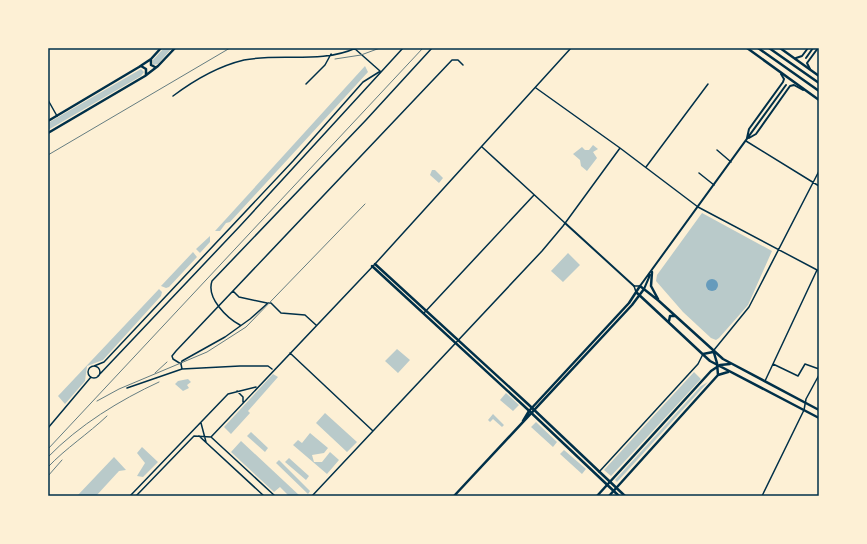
<svg xmlns="http://www.w3.org/2000/svg" width="867" height="544" viewBox="0 0 867 544" font-family="'Work Sans',sans-serif">
  <style>
    .green { fill: #b9caca }
    .water { fill: #669bbc }
    .lines { fill: none; stroke-linecap: round; stroke-linejoin: round }
    .minor { stroke: #003049; stroke-width: 1.5 }
    .tertiary { stroke: #003049; stroke-width: 2 }
    .secondary { stroke: #003049; stroke-width: 2.5 }
    .primary { stroke: #003049; stroke-width: 2.5 }
    .trunk { stroke: #003049; stroke-width: 2.5 }
    .rail { stroke: #657d81; stroke-width: 1 }
    .neatline { fill: none; stroke: #003049; stroke-width: 1.5 }
  </style>
  <rect width="100%" height="100%" fill="#fdf0d5"/>
  <!-- green -->
  <path class="green" d="M164,48H172L158,64L153,65V60Z
    M365,66L368,72L230,222L226,223L220,231H215Z
    M141,69L144,72L141,76L48,130V123Z
    M593,145L598,149L593,152L597,158L587,171L581,166L580,160L573,154L582,147L585,150H589Z
    M432,170H435L443,178L439,183L430,175Z
    M702,213L772,251L748,305L719,338L716,340L711,338L683,312L656,281L657,275Z
    M210,236V242L200,253L196,249Z
    M193,252L197,257L169,287L166,288L161,286Z
    M568,253L580,265L563,282L551,271Z
    M159,289L162,292L161,296L103,360L87,366L85,381L65,404L58,396Z
    M397,349L410,360L398,373L385,361Z
    M694,372L701,379L611,476L604,470Z
    M273,374L278,377L248,411L250,413L231,434L224,427Z
    M188,379L191,382L187,385L189,388L183,391L175,384L178,381Z
    M708,382L617,482L615,480L701,386Z
    M506,393L519,405L513,411L500,400Z
    M325,413L357,442L347,452L316,423Z
    M493,414L504,425L502,427L493,419L490,422L488,420Z
    M536,422L557,442L553,447L531,427Z
    M251,432L268,448L265,452L247,436Z
    M310,433L328,448L324,453L312,455L314,462H322L330,452L339,460L327,474L293,445L298,440L302,443Z
    M241,441L300,496H289L280,487L274,492L231,452Z
    M142,447L158,462L143,477L137,476L145,463L137,453Z
    M564,450L586,469L582,474L560,454Z
    M114,457L126,470L119,471L96,496H77Z
    M289,458L309,476L306,480L285,462Z
    M279,460L310,491L308,494L276,463Z"/>
  <!-- water -->
  <path class="water" d="M706 285a6 6 0 1 1 12 0a6 6 0 1 1-12 0Z"/>
  <g class="lines">
    <!-- minor -->
    <path class="minor" d="M354,48L380,71
      M306,84L325,65L331,54
      M536,88L620,148L698,207L819,271
      M173,96C193,81 219,66 244,60C280,53 321,64 356,48
      M48,100L57,116
      M746,141L819,186
      M482,147L565,223
      M717,150L731,162
      M646,167L708,84
      M699,173L714,185
      M233,291L239,297L267,303
      M636,292L634,286H640
      M424,313L534,195
      M240,325C227,318 206,298 212,281L366,120L432,48
      M714,350L749,307L819,171
      M290,353L373,431
      M181,364L173,359L172,356L176,351L452,60H458L463,65
      M773,364L798,376L805,364L819,369
      M88 372a6 6 0 1 1 12 0a6 6 0 1 1-12 0Z
      M94,366L104,362L293,161L363,82L379,72
      M182,369L181,364L182,361L225,337L250,319L268,303H271L281,313L305,315L316,325
      M98,376L240,226L403,48
      M765,381L817,270
      M127,388L182,369L240,366H268L272,369
      M237,391L243,397V402
      M201,423L206,442
      M48,428L91,377
      M199,436L264,496
      M211,437L375,264L571,48
      M211,437L275,496
      M599,472L698,364L703,354
      M130,496L228,394L256,387
      M136,496L194,436L211,437
      M312,496L542,251L563,226L620,148
      M762,496L804,410L806,399L819,375"/>
    <!-- tertiary -->
    <path class="tertiary" d="M796,58L802,56L808,48
      M806,58L813,48
      M810,69L807,63L818,48
      M747,138L749,129L783,82L784,79L781,74
      M749,138L756,134L790,86L794,85L803,90
      M565,223L634,286
      M640,286L786,85
      M644,289L650,275"/>
    <!-- secondary -->
    <path class="secondary" d="M747,48L819,100
      M780,48L819,76
      M151,60V65L155,67
      M141,66L146,69V75
      M48,121L139,67L151,59L161,48
      M48,133L145,76L158,66L175,48
      M652,272L651,286L658,299
      M636,292L710,361L819,418
      M669,321L670,316H675
      M714,353L717,363L718,375
      M703,354L713,352
      M523,421L529,411L629,303L640,286L659,301L723,359L819,410
      M454,496L632,305L644,289
      M597,496L711,371L720,365L730,364
      M609,496L718,375L728,372"/>
    <!-- primary -->
    <path class="primary" d="M375,264L529,405L625,496
      M372,266L524,406L619,496"/>
    <!-- trunk -->
    <path class="trunk" d="M758,48L819,91
      M769,48L819,83"/>
    <!-- rail -->
    <path class="rail" d="M335,59L361,55L380,48
      M48,155L230,48
      M155,373L167,362
      M97,401L119,389L207,352L246,327L365,204
      M48,449L423,48
      M48,457C79,425 120,400 159,382
      M48,467C66,448 88,434 107,416
      M48,476L62,460"/>
  </g>
  <!-- border -->
  <rect width="867" height="544" fill="none" stroke="#fdf0d5" stroke-width="98"/>
  <rect x="49" y="49" width="769" height="446" class="neatline"/>
</svg>
